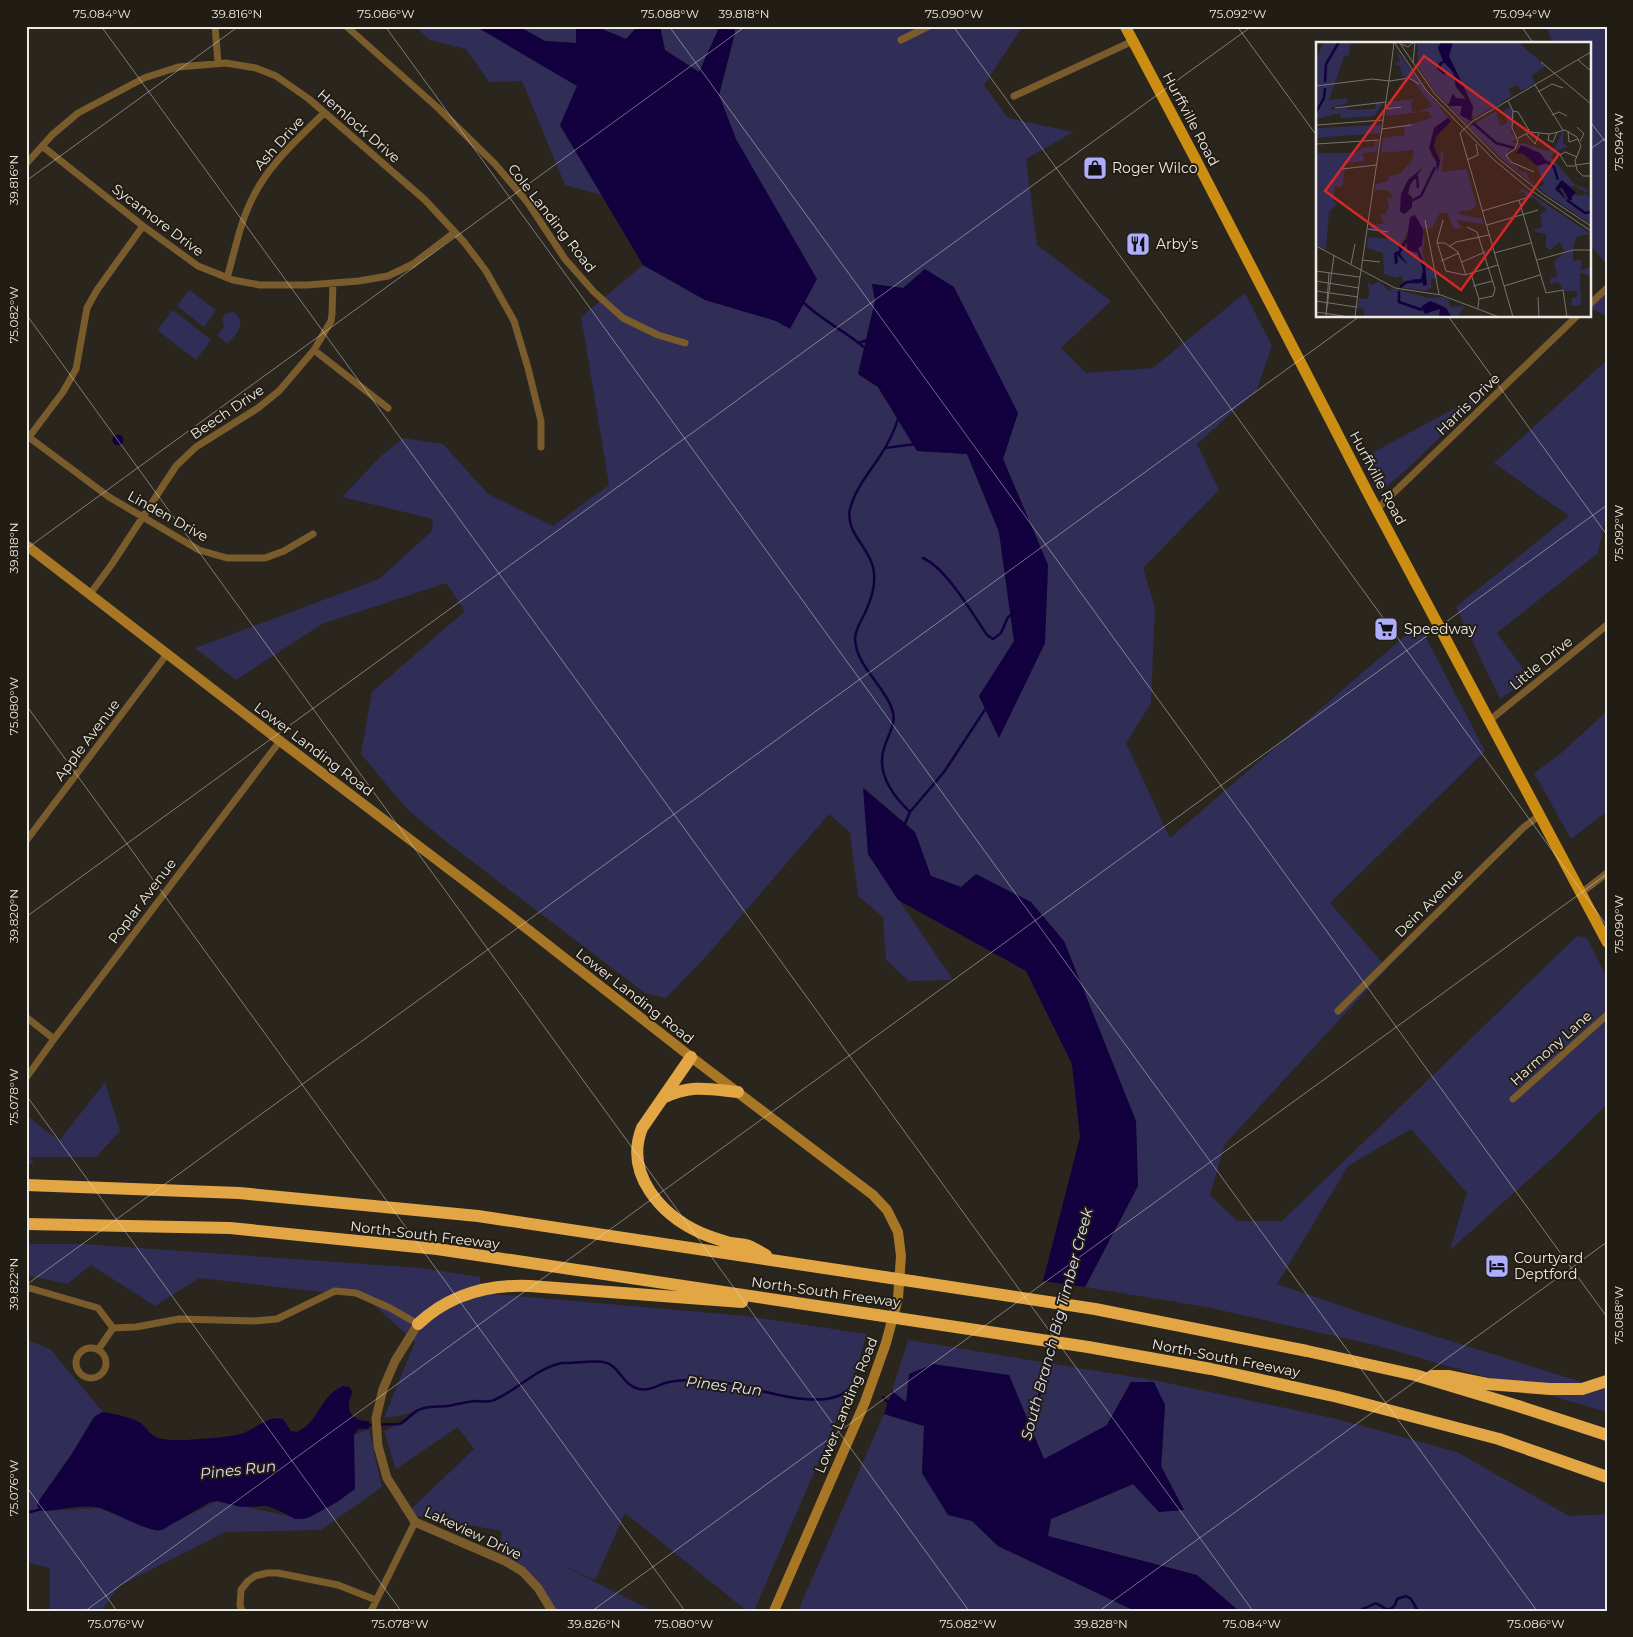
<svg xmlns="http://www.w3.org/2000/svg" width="1633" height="1637" viewBox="0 0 1633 1637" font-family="Montserrat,sans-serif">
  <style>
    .green { fill: #302e57; fill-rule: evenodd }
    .water { fill: #12013e }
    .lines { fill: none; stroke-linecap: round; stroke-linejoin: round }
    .stream { stroke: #12013e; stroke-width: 2.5 }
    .minor { stroke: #795b2c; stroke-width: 7 }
    .tertiary { stroke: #795b2c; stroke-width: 9 }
    .secondary { stroke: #a87725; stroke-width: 10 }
    .primary { stroke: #cc8d13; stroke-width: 11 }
    .motorway { stroke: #e2a644; stroke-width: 12 }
    .motorway-bridge { stroke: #e2a644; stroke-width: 12 }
    .ticks { fill: none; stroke: #eeebe5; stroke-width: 1; stroke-opacity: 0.45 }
    .labels { text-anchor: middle; stroke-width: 4; stroke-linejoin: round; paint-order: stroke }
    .street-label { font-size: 14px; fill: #eeebe5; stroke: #211c14 }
    .poi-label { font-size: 14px; fill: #eeebe5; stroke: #211c14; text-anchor: start }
    .water-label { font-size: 15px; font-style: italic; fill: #e1e2f6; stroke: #211c14 }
    .inset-river { fill: none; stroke: #12013e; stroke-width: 2.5 }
    .inset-road { fill: none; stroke: #78746d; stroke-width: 1 }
    .view { fill: #d62828; fill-opacity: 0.15; stroke: #d62828; stroke-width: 2.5 }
    .inset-edge { fill: none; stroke: #eeebe5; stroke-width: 2.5 }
    .neatline { fill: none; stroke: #eeebe5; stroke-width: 2 }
    .ticks-label { font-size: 12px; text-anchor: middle; fill: #eeebe5 }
  </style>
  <rect width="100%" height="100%" fill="#2a251d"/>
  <!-- green -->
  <path class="green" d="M415,26H475L577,86L560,126L602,195L565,185L522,81L489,82L466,49L430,40Z
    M518,26H576L577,43L545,41Z
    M595,26H638L626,39Z
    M660,26H715L718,30L699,72L665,50Z
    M734,26H1023L984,85L1008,118L1073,132L1026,159L1037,245L1111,301L1061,348L1086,373L1153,368L1245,293L1272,346L1256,391L1197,444L1219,490L1143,568L1155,608L1151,703L1126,743L1170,838L1419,624L1485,751L1330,903L1387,968L1225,1144L1210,1195L1237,1221H1282L1577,936L1587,938L1607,978V1104L1556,1155L1450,1250L1467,1193L1411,1129L1348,1166L1277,1284L1368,1315L1607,1390V1412L1375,1345L1206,1307L1085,1287L1138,1186L1136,1121L1064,941L961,887L931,876L915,832L864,788L868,854L953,980L909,981L886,960L883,917L858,896L850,832L829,814L710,952L666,998L645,993L448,843L407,809L361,754L372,692L465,611L446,583L322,624L236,680L195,648L379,579L432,531L433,519L342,497L380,457L403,438L443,444L488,494L553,526L609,485L581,317L643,265L705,300L776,321L790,328L736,139L719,95L735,33ZM925,270L1018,413L1003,459L1048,565L1045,643L999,737L979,696L1014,641L999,532L967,454L917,451L878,387L858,374L875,301L872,284L903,288Z
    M1545,26H1607V265L1589,243V44H1554Z
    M189,290L216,310L204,327L177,306Z
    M1607,292V316L1590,308Z
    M173,310L211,340L196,360L157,330Z
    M234,312C248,324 236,334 227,344L217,335L224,327L222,318L225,314Z
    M1607,360V510L1598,553L1497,633L1530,678L1500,699L1456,607L1569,516L1494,463Z
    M1481,394L1482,397L1406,470L1379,493L1361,459Z
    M1607,711V811L1571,839L1534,773L1559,755Z
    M105,1082L120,1131L96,1157H30L34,1164H26V1115L59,1141Z
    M26,1244H83L421,1268L480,1277L481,1293L746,1316L867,1334L849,1392L754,1611H747L625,1513L595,1580L560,1564L652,1611H552L533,1583L498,1555L502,1531L406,1514L474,1449L458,1427L396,1469L384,1431L420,1412L384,1418L415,1342L365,1297L199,1278L155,1306L91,1265L67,1284L26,1275Z
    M26,1339L50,1349L103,1412L43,1511L99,1508L157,1531L217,1501L303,1519L354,1490V1435L369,1429L382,1487L321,1530L225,1532L119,1586L101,1611H50V1568L26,1562Z
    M908,1340L1158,1381L1337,1419L1457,1452L1569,1516L1607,1514V1611H1239L1197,1575L1047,1536L1051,1519L1134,1484L1159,1512L1165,1405L1131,1382L1107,1425L1044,1460L1009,1375L906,1403L892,1391Z
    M884,1414L924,1426L922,1473L948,1515L972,1521L998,1546L1135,1611H798Z"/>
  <!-- water -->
  <path class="water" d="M475,26H518L545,41L576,43V26H595L626,39L638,26H660L665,50L699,72L718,30L715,26H734L735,33L719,95L736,139L817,279L790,329L776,321L705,300L643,265L560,125L577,86Z
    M925,269L954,287L1018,413L1003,459L1048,565L1045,643L999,738L979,696L1014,641L999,532L967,454L917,451L878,387L858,374L875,301L872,284L903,288Z
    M112.5 440a5.5 5.5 0 1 1 11 0a5.5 5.5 0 1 1-11 0Z
    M863,788L915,832L931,876L961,887L976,874L1031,902L1064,941L1136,1121L1138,1186L1085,1287L1043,1281L1080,1137L1072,1064L1026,971L898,900L868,854Z
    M933,1364L1009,1375L1044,1459L1107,1425L1131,1382H1154L1165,1405L1161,1466L1184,1510L1159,1512L1133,1484L1051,1519L1048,1536L1197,1575L1239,1611H1135L998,1546L972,1521L948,1515L922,1473L924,1426L884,1414L892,1391L906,1402L909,1374Z
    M343,1386L349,1387L352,1391C352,1396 349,1399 349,1404C347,1416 359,1422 369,1421V1429H358L354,1435L355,1489L337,1502L310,1517L303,1519H295L280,1511L267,1506L241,1507L217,1501L210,1502L162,1530C148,1533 117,1513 100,1508C83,1504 64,1509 46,1511H42L37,1506L40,1499L71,1455L94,1417L102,1412C111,1413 135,1418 142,1424C147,1429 150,1434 156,1437C164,1441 178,1440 187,1440C201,1439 232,1437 244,1433C256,1428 270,1415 283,1419L291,1431L297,1432C319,1423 320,1395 343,1386Z"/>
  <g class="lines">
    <!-- stream -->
    <path class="stream" d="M802,301C821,320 845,331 865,348
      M859,343L867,340
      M898,419C894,432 888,444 880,456C869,473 855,489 850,509C845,532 868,546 873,567C877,584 871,600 864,615C860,622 855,631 855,639C856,666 884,685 892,709C897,722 889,733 885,745C875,771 892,795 910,812
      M885,448L915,444
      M923,558C947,569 972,613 987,635L993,639L1001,633L1008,617L1013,614
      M904,826L910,812L944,772L986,708
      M1063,1301L1066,1282
      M1055,1338L1061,1309
      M883,1397L890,1405
      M366,1425L399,1424C408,1421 412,1411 421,1409C430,1406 440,1407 448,1406C457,1404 466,1402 475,1401C482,1401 488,1403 494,1400C518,1390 536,1368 562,1363C575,1364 595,1359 607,1363C620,1367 622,1385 639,1389C649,1391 656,1386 665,1383C674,1380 685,1380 695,1380C732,1379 767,1396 804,1399C814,1400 828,1400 838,1396C848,1392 850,1385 861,1384
      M1029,1427L1048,1368L1053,1346
      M26,1513L42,1509
      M1362,1609C1377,1605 1371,1599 1386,1609H1391L1395,1605L1397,1599L1406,1596L1411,1599L1418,1611"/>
    <!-- minor -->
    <path class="minor" d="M215,26L218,63
      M346,26L437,107L495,164L528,203L565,259L594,292L623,318L658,335L685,343
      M901,40L929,26
      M1014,96L1133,41
      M42,146L143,226L198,266L233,280L260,285H307L359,281L388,276L413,264L455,232
      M26,164L52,135L78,113L144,78L178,67L226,63L256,68L276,76L309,99L425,200L464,242L486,271L514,321L528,368L541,421V447
      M227,278C235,251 240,222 253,197C269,164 299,138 324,113
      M1589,305L1607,288
      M314,350L388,408
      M26,435L109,497L199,550L227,558H265L284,551L313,534
      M29,437L63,392L76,369L87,308L97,290L143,226
      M1377,509L1577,316
      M90,594L112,564L176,466L196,447L258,408L279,391L314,350L331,321L332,314L333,283
      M1490,720L1607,625
      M26,841L167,654
      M1581,893L1607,873
      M1338,1011L1524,827L1540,815
      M26,1017L54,1039
      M26,1078L54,1039L280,741
      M1513,1099L1607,1015
      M26,1287L98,1308L113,1328
      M76 1363a15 15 0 1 1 30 0a15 15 0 1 1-30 0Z
      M98,1350L113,1328L136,1327L179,1319L254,1321L277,1319L335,1291L356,1293L390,1308L418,1324
      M242,1611L240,1605L241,1590L248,1581L255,1576L267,1573H278L338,1585L376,1600
      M371,1611L415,1522"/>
    <!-- tertiary -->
    <path class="tertiary" d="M418,1324L395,1361L383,1389L376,1418L378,1446L387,1478L415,1522L505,1561L522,1571L538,1588L552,1611"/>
    <!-- secondary -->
    <path class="secondary" d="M26,545L280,741L507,913L691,1057L873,1195L887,1210L898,1232L901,1256L898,1298L886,1343L865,1402L774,1611"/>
    <!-- primary -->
    <path class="primary" d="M1125,26L1196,160L1368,493L1607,942"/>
    <!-- motorway -->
    <path class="motorway" d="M691,1057L642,1128C624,1174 661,1215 701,1233C710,1237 720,1240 730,1243C736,1244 743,1244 749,1246C754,1248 760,1252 766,1255
      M663,1098C691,1084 709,1089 738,1092
      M26,1185L239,1193L478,1216L884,1277
      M26,1224L230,1228L437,1249L877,1315
      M911,1281L1095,1309L1307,1351L1415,1375L1518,1406L1607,1435
      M903,1319L1088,1347L1211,1369L1338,1397L1499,1439L1607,1477
      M418,1324C449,1295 488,1284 530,1286L742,1302
      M1432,1376H1448L1487,1384L1550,1389H1582L1607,1381"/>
    <!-- motorway-bridge -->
    <path class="motorway-bridge" d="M884,1277L911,1281
      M877,1315L903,1319"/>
  </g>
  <!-- ticks -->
  <path class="ticks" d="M101,26L1253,1611M385,26L1537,1611M669,26L1607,1317M953,26L1607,926M1237,26L1317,136M1521,26L1534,44M1589,120L1607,144M1589,150L1607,137M26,181L239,26M26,314L969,1611M1448,316L1607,535M26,549L746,26M26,705L685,1611M26,917L1252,26M26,1095L401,1611M26,1285L1360,316M26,1486L117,1611M85,1611L1607,505M592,1611L1607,874M1099,1611L1607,1242M1606,1611L1607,1610"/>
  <!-- icons -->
  <defs>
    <g id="shop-square" transform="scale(1.25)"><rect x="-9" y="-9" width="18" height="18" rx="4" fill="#aeaefb" stroke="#211c14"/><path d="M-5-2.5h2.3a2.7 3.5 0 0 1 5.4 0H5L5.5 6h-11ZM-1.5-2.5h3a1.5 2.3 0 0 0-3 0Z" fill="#111"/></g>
    <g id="restaurant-square" transform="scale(1.25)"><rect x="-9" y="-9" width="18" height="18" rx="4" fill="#aeaefb" stroke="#211c14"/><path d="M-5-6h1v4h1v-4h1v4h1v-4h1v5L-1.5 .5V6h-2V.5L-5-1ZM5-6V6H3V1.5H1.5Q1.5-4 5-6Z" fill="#111"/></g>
    <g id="supermarket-square" transform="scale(1.25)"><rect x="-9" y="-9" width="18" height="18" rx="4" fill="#aeaefb" stroke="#211c14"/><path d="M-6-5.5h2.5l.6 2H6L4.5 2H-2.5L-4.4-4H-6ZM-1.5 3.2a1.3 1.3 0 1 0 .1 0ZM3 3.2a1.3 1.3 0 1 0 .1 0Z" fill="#111"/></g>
    <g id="hotel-square" transform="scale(1.25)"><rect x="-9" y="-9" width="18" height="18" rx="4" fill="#aeaefb" stroke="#211c14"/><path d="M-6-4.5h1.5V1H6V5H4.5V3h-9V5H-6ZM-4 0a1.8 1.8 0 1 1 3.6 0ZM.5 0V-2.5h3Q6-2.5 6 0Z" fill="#111"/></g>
  </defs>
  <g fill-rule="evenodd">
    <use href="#shop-square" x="1095" y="168"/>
    <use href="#restaurant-square" x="1138" y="244"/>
    <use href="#supermarket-square" x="1386" y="629"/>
    <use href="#hotel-square" x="1497" y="1266"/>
  </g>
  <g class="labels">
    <!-- street labels -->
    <g class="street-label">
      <text transform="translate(1191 119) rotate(62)" y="5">Hurffville Road</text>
      <text transform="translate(359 126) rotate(41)" y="5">Hemlock Drive</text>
      <text transform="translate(279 143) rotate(-48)" y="5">Ash Drive</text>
      <text transform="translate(552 218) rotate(52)" y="5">Cole Landing Road</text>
      <text transform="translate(158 220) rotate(37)" y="5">Sycamore Drive</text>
      <text transform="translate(1468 404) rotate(-44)" y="5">Harris Drive</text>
      <text transform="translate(227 412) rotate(-34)" y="5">Beech Drive</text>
      <text transform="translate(1378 478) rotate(62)" y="5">Hurffville Road</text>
      <text transform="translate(168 516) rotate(29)" y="5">Linden Drive</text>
      <text transform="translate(1541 663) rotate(-39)" y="5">Little Drive</text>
      <text transform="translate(87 740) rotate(-53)" y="5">Apple Avenue</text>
      <text transform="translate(314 749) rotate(37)" y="5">Lower Landing Road</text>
      <text transform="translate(142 901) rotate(-53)" y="5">Poplar Avenue</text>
      <text transform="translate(1429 903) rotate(-45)" y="5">Dein Avenue</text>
      <text transform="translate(635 996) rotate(38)" y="5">Lower Landing Road</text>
      <text transform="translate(1551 1048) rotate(-42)" y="5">Harmony Lane</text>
      <text transform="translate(425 1235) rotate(7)" y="5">North-South Freeway</text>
      <text transform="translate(826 1292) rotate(8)" y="5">North-South Freeway</text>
      <text transform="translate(1226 1358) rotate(11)" y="5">North-South Freeway</text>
      <text transform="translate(846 1405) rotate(-68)" y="5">Lower Landing Road</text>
      <text transform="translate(473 1533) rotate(25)" y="5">Lakeview Drive</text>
    </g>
    <!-- poi labels -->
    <g class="poi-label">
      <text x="1112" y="173">Roger Wilco</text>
      <text x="1156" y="249">Arby's</text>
      <text x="1404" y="634">Speedway</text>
      <text x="1514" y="1263">Courtyard<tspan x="1514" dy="16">Deptford</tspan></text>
    </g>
    <!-- water labels -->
    <g class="water-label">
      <text transform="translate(1057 1324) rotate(-75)" y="5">South Branch Big Timber Creek</text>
      <text transform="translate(724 1386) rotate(7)" y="5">Pines Run</text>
      <text transform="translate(238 1470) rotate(-6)" y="5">Pines Run</text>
    </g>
  </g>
  <!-- overview -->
  <g transform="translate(1316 42)">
    <rect width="275" height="275" fill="#2a251d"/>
    <path d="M8,0H34L33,13L28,14L13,58L31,56V61L14,66L17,68L31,65L32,68L59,67L60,60H68L58,74L25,76L24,71L0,77V17ZM101,0H125L122,6L127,19L122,22L129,21L137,30L140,45L150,57L137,56L133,61L146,64L155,79L150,82L119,50L102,25ZM137,0H202L230,24L215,34L219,41L205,49L201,43L192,47L196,54L157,77L155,59L133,14ZM80,8L132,76L118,86L114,111L124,125L125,109L128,112L125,130L151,127L160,163L155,168L143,169V172L166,177L168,182L141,178L146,186L138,187L131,171H124L116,186L107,187L99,173L81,213L91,222L84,212L91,200L102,211L107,228L105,237H95L111,243L109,223L102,206L106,203V195L109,198L106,210L113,228L120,227L121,236L115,237V246L110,249L83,245L88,241L86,234L80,236L68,232L67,211L51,206L52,195L70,197L71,191L53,188L54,184L68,181L64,172L69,173L73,165L71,156L78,155L71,148H59L60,142L72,139L73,134L84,132L96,118L98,108L65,111L67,96L89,93L88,84L116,76L112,69L70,74L72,60L100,57L95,60L96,69L103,70L116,64L95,36L86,34L84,24L78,22L84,19ZM106,127L94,143L92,152L96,155V165L87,169L92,138ZM195,65L197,69L195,91L202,98L193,99L200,102L191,111L192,118L205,130H210L213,137L223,145L228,142L221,124L232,120L211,104L200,107L203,101L210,102L230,109L239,106L247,88V101L252,105L239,109L235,115L258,142L272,148L271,151L259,144L255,145L245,138L239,147L250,157L244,145L253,158L260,151L261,154L271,152L275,158V182L230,152L186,117L153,85L180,69L184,84L191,81L188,68ZM65,83L64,91L0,96V86ZM59,99H62L61,110L46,111L49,119L30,121L26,145L19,144L17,158L21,162L13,170L10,208L0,203V111H40L45,106L58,105ZM206,146L275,192L260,195L257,207V219L265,218V228L275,225V249V234L264,231L265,263L255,264L256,256L261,255V249H248L242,240L233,242L235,236L241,235L238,219L249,210L244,200L234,208L230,205V192L219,190L218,188L226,185L224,173L231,168L218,156H210L208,150L201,152ZM52,239L56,243L63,239L73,249L75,246L112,256L126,255L132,257L134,265L149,264L141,275H125L130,266L119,260L124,267L123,275H48V267L41,266L43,256L52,257L53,254Z" fill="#302e57" fill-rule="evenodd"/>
    <path d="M125,0H137L133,14L157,65L155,79L144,73L146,64H132L137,51L140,56L150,57L140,45L137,30L129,21L124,22L125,25L122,22L127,19L122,6ZM132,76L135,79L120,95L118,105L124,119L121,130L120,119L113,106L118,86ZM205,103L224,111L232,121L221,124L206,111L200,112ZM106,126L94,143L92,152L96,155V165L89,172L84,170L85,152L92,138ZM246,138L260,151L256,154V158H253L246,145L243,147L251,158L239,147ZM99,173L107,187L106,204L102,206L109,223L111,243L107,244V241L93,238L105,237L107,228L102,211L91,208V200L84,212L92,223L81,213L82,220L79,223L78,211L84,208L81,202L84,204L91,196L94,175ZM114,259L130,266L135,274L123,275L124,267L109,272L105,265Z" fill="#12013e"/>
    <path class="inset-river" d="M126,20L122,26L129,32M9,40L10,22L23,0M0,70L8,56L9,46M157,81L180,101L198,106M231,120L238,125L242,138M97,136L101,135L102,146M251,158L269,171L275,170M95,159L105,154L119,125M84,245L91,240H104M83,249V260L106,268"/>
    <path class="inset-road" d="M78,0L110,48L178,118L213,147L275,189M83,0L118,51L184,118L228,153L275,184M85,2L92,5L98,0M262,18L275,29M225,20L275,62M97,21L99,0M75,25L78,0M74,39L93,36L103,42M219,43L247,88M0,44L56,37L74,39M222,50L236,42L247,46M192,59L197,69L196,86L202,99L199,107L190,113L195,120L218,130M19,66L70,60M69,67L85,65M197,69L202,70L214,90M236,73L243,70L251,74M1,83L67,78M261,85L268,92L264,99M66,87L95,83M252,89L253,100L262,97M210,92L219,102L223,91M233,92L232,98L237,100L241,90M202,96L214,90L234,92L249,88L261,95L265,104M0,102L63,98M151,118L162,113L160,102M259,123L275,121M259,124H251L244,113L249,110L261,115M26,127L60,123M261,128L259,119L265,104M261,128L267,134H275M203,158L230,251L247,248L251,275M166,169L210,156M109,178L123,252M127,178L121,200L130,229L149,233L182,223M171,183L222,168M151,185L161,190L179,247L177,254L163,257M52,187L72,190M121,201H129L142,210L150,233M0,204L79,246L125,253L183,275M134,204L140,200L173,193M178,211L215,201M47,218L64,220M221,218L257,208H275M125,219L143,211M146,220L169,210M35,222L39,202M0,229L43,235M155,232L163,257L162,266M44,235L75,25M0,239L43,246M157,244L177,239M188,244L224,233M0,249L42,255M222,255L223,275M0,259L40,265M0,270L34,275M10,272L18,213M10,275L13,231M39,275L44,234M197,275L144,91L157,79L275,10"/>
    <path class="view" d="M108,14L243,112L145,248L9,149Z"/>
    <rect width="275" height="275" class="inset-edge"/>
  </g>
  <!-- border -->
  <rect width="1633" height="1637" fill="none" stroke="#211c14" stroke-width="55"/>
  <rect x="28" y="28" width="1578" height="1582" class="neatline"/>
  <g class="ticks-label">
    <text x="102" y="18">75.084°W</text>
    <text x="237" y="18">39.816°N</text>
    <text x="386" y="18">75.086°W</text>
    <text x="670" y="18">75.088°W</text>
    <text x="744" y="18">39.818°N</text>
    <text x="954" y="18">75.090°W</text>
    <text x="1238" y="18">75.092°W</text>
    <text x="1522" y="18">75.094°W</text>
    <text transform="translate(1619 142) rotate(-90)" y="4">75.094°W</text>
    <text transform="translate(14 180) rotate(-90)" y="4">39.816°N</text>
    <text transform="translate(14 315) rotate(-90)" y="4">75.082°W</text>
    <text transform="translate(1619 533) rotate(-90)" y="4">75.092°W</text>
    <text transform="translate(14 548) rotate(-90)" y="4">39.818°N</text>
    <text transform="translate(14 706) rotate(-90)" y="4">75.080°W</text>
    <text transform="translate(14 916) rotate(-90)" y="4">39.820°N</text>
    <text transform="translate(1619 924) rotate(-90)" y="4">75.090°W</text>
    <text transform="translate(14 1097) rotate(-90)" y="4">75.078°W</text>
    <text transform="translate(14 1284) rotate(-90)" y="4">39.822°N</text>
    <text transform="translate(1619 1315) rotate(-90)" y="4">75.088°W</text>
    <text transform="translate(14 1488) rotate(-90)" y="4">75.076°W</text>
    <text x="116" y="1628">75.076°W</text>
    <text x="400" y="1628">75.078°W</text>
    <text x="594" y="1628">39.826°N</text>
    <text x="684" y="1628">75.080°W</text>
    <text x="968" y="1628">75.082°W</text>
    <text x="1101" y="1628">39.828°N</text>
    <text x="1252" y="1628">75.084°W</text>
    <text x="1536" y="1628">75.086°W</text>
  </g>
</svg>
